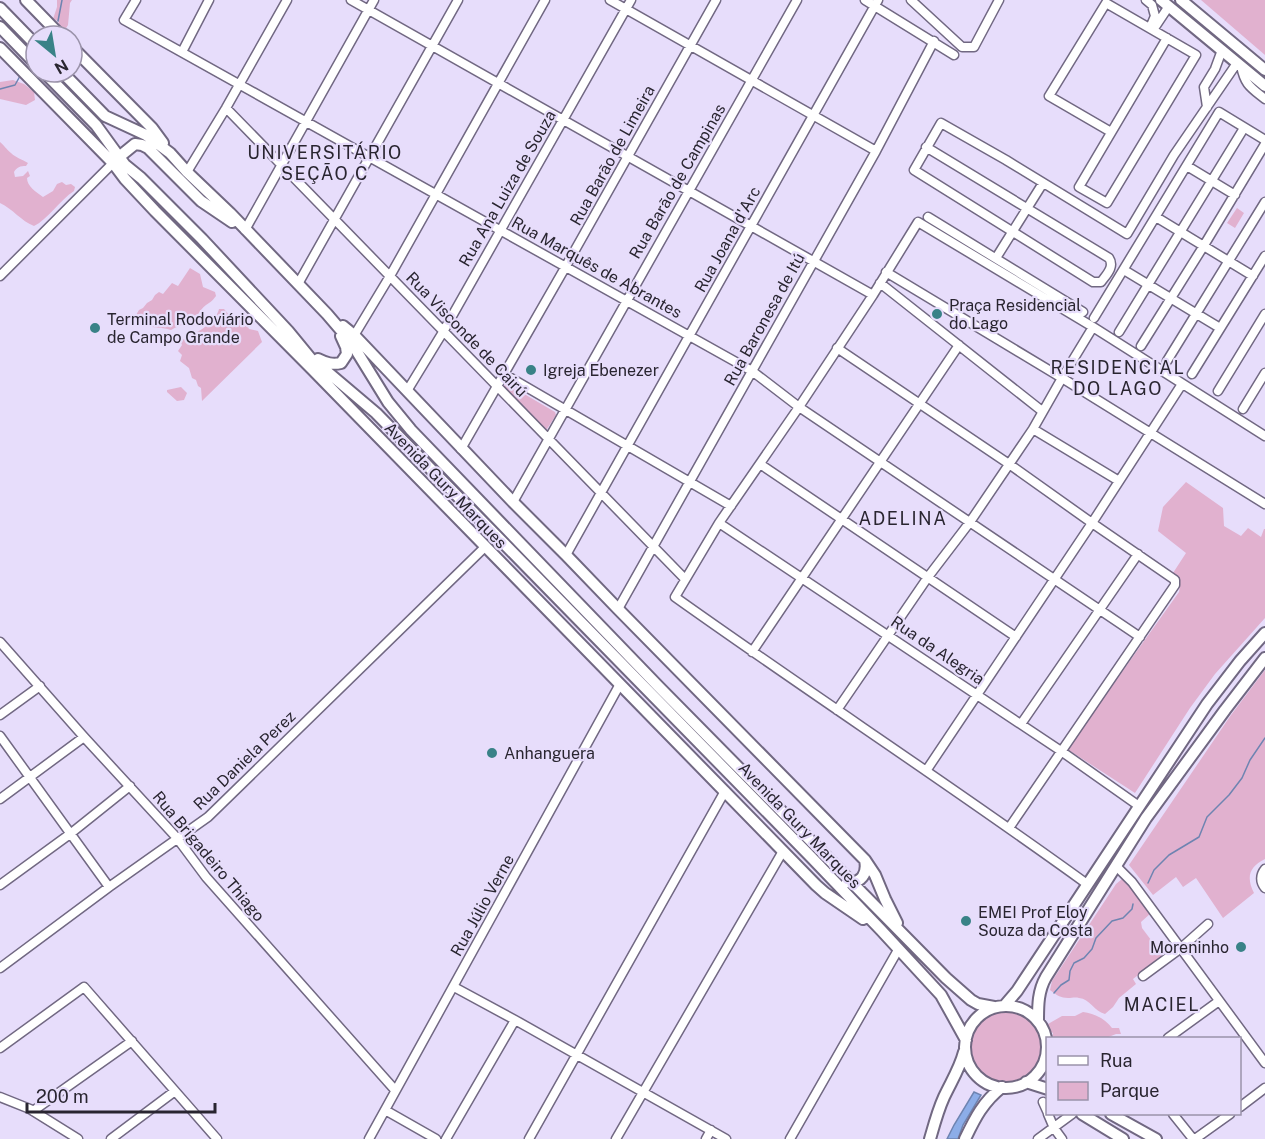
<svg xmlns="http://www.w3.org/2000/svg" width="1265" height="1139" viewBox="0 0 1265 1139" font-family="'Public Sans',sans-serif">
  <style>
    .green { fill: #e1b1cf }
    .water { fill: #8cade8; stroke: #6e84b1; stroke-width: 1.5 }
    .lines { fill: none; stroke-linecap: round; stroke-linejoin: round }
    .stream { stroke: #6e84b1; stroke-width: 1.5 }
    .minor-casing { stroke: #716882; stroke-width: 11 }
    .major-casing { stroke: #716882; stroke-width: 14 }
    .minor { stroke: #fff; stroke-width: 8 }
    .major { stroke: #fff; stroke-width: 10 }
    .poi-dot { fill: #398287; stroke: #e7ddfb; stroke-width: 2 }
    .labels { text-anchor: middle; stroke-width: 4.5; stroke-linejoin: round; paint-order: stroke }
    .street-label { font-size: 16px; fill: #292530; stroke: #e7ddfb }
    .poi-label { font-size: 16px; fill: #292530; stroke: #e7ddfb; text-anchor: start }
    .neighbourhood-label { font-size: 18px; letter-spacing: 1.5px; fill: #292530; stroke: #e7ddfb }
  </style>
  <rect width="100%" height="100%" fill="#e7ddfb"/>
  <!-- green -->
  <path class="green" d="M57,0H72L70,3L68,25L65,30L61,29L58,21L53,19L57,7Z
    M1201,0H1265V55Z
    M13,80L24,84L34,92L35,100L26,105L0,99V82Z
    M0,142C4,145 6,149 11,153C16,158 22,159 28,163L26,166C20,166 17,167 14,172L15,177L23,176L28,171L30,176L27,178C27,186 36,192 43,197L53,191L57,184L62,182L66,185L71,184L75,187L74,191C60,200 47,220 34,226C21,221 13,209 0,203Z
    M1237,208L1244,213L1235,228L1227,223Z
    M190,268L200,274L203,287L215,292L216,296C211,302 212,301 206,305C199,310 198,318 189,322C183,325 177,326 171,330C159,326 145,329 134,321L136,315L139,310L143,308L147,303L152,300L155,295L159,292L163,294L172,283L178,286Z
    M219,309H224L230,316H242L249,329L258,331L262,342L202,401L201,388L198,386L196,380L192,378L189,368L180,361L182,355L178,351L182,345L181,343L186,336C197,335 217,320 219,309Z
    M507,384L555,412L556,415L547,429L545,430L504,387V385Z
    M181,387L187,393L184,400L177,401L167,392V390Z
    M1186,482L1223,508L1224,526L1241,536L1248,528L1261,537L1264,529H1265V618L1215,674L1190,708L1135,793L1067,749L1179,592L1180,586L1173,573L1186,553L1158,531L1163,507Z
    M1265,670V859C1249,867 1246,877 1254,893L1223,918L1196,878L1183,887L1176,877L1153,895L1129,865L1231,715Z
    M1122,879L1125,880L1151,913L1141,922L1142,928L1163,956L1133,979L1136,984L1119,998L1113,1007L1105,1014C1094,1011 1090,999 1079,998C1075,997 1072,998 1068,998C1061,998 1056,995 1050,990L1052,981L1116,884Z
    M971 1047a35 35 0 1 1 70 0a35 35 0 1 1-70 0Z
    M1083,1012C1093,1013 1106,1019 1112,1028H1119L1121,1034H1116L1106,1038H1052L1053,1033L1049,1031L1048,1024L1062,1016H1075Z"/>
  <!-- water -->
  <path class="water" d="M974,1092L981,1095L963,1125L958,1139H947L954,1125Z"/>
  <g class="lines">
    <!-- stream -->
    <path class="stream" d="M58,21L62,0
      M0,89L15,85L20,76
      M1148,883L1154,870L1169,855L1199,837L1207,817L1229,795L1242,778L1250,760L1265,738
      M1054,993L1061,985L1069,980L1070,971L1074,963L1084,958L1092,949L1096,938L1112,921L1123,918L1132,909L1133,904"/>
    <!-- minor casing -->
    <g class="minor-casing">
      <path id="minor" d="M136,0L124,20L752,371L799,407L1140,637
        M351,0L873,295
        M610,0L876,151
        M865,0L954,55
        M911,0L962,47H974L999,0
        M1146,0L1152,5L1155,16L1150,28
        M1155,27L1169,6
        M182,52L209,0
        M1241,66C1245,85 1250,87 1265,99
        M1207,107L1204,87L1215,69L1222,50
        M226,108L685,579
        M1111,132L1049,96L1106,3L1196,55L1107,203L1079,187L1167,38
        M926,147L1109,258C1115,267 1106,275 1101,282H1093L914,170L941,123L1006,160L1127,234L1174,155L1237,63
        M1187,166L1235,195
        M187,172L226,108L287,0
        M928,217L1083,312
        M1156,217L1253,276
        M245,230L374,0
        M996,258L1043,183
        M1124,270L1220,328
        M886,272L1062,378L1265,504
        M0,276L116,160
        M880,283L1042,411
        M298,284L458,0
        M1094,318L1219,112L1265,140
        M1119,332L1244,128
        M352,339L390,276L545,0
        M1141,346L1203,247L1265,144
        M837,348L1009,464L1092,523L1175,580V585L1009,828
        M1167,361L1265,202
        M504,374L731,506
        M1192,374L1265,256
        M407,391L443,332L631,0
        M1218,391L1265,314
        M1243,409L1265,373
        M1033,429L1119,481
        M461,449L566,266L716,0
        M760,464L1016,637
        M513,502L797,0
        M719,523L1061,751L1139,806
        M566,555L878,0
        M618,609L876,151L934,41
        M0,642L84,737L177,838L206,877L395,1090
        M752,652L959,345
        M837,710L928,577L970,522L1033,429L1062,378L1093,327
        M0,715L40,686
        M1021,724L1138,554
        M0,736L109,887
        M926,771L1092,523L1182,384
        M0,799L84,737
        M1116,866L1132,882L1265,1063
        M1265,869C1260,875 1260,882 1265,888
        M1087,884C952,786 811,694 675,597L719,523L799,407L873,295L918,222L1093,327L1265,436
        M0,885L70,834L130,786
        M0,968L109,887L208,817L485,547
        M1143,976L1181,948L1208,924
        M454,987L515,1020L726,1139
        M1168,1038L1219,1001
        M0,1048L84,987L217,1139
        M0,1097L30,1109L78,1139
        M1043,1102L1048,1113
        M1240,1107L1265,1088
        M385,1110L436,1139
        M33,1111L132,1041
        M1048,1114L1054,1128L1062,1139
        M1173,1114L1193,1139
        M111,1139L175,1091
        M369,1139L620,684
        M446,1139L515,1020
        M529,1139L725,791
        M616,1139L783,851
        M706,1139L711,1130
        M790,1139L898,950
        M1038,1139L1072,1114
        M1195,1139L1230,1114"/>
    </g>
    <!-- major casing -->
    <g class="major-casing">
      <path id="major" d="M26,0L61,36
        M1161,0L1265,86
        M1181,0L1265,70
        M0,8L36,45
        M0,27L36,64
        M72,47L152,128L163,143
        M0,48L113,163L125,179L155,211L313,370L816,885L825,893L863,919
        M44,72L96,125L125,165L141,178L202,239L288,331L311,359L324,369L376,413L812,858L881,930L941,995L966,1040
        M62,72L105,116L146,135L170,153L187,172L230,213L327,314L351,342L388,402L411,430L658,686L946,978L971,1000L978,1004L994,1007
        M119,157L135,144L142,145L148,148L201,201L232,222
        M343,326L354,335L513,502L566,555L618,609L865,860L875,875L885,899L897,923
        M318,359C326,363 332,365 341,363L347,354L346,347L341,336
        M847,882C861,884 868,874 865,860
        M1005,1005L1017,991L1207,704L1240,661L1265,633
        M965 1047a41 41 0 1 1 82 0a41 41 0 1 1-82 0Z
        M1038,1021C1038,1005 1038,991 1046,977L1146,818L1225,710L1265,658
        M1026,1082L1048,1089
        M1082,1114L1123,1139
        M1111,1114L1156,1139
        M930,1139C934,1125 938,1110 944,1097C951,1082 960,1068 964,1052
        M965,1139C975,1118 983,1102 1002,1087"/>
    </g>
    <!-- minor -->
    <use href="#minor" class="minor"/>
    <!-- major -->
    <use href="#major" class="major"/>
  </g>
  <!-- markers -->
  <g class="poi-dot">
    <circle cx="937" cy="314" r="6"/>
    <circle cx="95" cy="328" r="6"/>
    <circle cx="531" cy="370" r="6"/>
    <circle cx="492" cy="753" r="6"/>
    <circle cx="966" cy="921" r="6"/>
    <circle cx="1241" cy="947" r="6"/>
  </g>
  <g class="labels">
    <!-- street labels -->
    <g class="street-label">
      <text transform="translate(612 155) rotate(-61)" y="6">Rua Barão de Limeira</text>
      <text transform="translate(677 181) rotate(-60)" y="6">Rua Barão de Campinas</text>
      <text transform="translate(507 188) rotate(-60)" y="6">Rua Ana Luiza de Souza</text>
      <text transform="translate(727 239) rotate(-61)" y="6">Rua Joana d'Arc</text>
      <text transform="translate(597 267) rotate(29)" y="6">Rua Marquês de Abrantes</text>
      <text transform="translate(764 319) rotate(-61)" y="6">Rua Baronesa de Itú</text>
      <text transform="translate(467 334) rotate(46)" y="6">Rua Visconde de Cairú</text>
      <text transform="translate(446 485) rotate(46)" y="6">Avenida Gury Marques</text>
      <text transform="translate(938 650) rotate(34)" y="6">Rua da Alegria</text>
      <text transform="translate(244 760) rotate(-44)" y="6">Rua Daniela Perez</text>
      <text transform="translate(800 825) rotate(46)" y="6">Avenida Gury Marques</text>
      <text transform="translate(209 856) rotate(50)" y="6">Rua Brigadeiro Thiago</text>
      <text transform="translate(482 905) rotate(-61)" y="6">Rua Júlio Verne</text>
    </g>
    <!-- poi labels -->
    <g class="poi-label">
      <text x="949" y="311">Praça Residencial<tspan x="949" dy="18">do Lago</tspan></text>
      <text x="107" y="325">Terminal Rodoviário<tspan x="107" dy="18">de Campo Grande</tspan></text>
      <text x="543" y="376">Igreja Ebenezer</text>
      <text x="504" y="759">Anhanguera</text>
      <text x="978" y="918">EMEI Prof Eloy<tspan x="978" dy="18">Souza da Costa</tspan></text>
      <text x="1229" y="953" text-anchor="end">Moreninho</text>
    </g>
    <!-- neighbourhood labels -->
    <g class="neighbourhood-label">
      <text x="325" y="159">UNIVERSITÁRIO<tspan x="325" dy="21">SEÇÃO C</tspan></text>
      <text x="1118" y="374">RESIDENCIAL<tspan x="1118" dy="21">DO LAGO</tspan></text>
      <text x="903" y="525">ADELINA</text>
      <text x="1162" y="1011">MACIEL</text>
    </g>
  </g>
  <!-- legend -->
  <rect x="1046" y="1037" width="195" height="78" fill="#e7ddfb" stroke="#9b93aa" stroke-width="1.5"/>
  <rect x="1058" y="1056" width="30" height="9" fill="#ffffff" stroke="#9b93aa" stroke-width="1.5"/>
  <text x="1100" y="1067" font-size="18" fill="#292530">Rua</text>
  <rect x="1058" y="1082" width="30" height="18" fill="#e1b1cf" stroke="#9b93aa" stroke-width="1.5"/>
  <text x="1100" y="1097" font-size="18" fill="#292530">Parque</text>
  <!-- north arrow -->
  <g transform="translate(54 54) rotate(150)"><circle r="28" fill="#e7ddfb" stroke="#9b93aa" stroke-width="1.5"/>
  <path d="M0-4.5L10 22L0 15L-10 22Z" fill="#398287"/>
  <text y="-9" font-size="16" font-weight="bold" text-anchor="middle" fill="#292530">N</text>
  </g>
  <!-- scale -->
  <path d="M27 1103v9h188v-9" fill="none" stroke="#292530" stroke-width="3"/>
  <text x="36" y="1103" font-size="18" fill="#292530" stroke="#e7ddfb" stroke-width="4.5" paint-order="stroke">200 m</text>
</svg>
